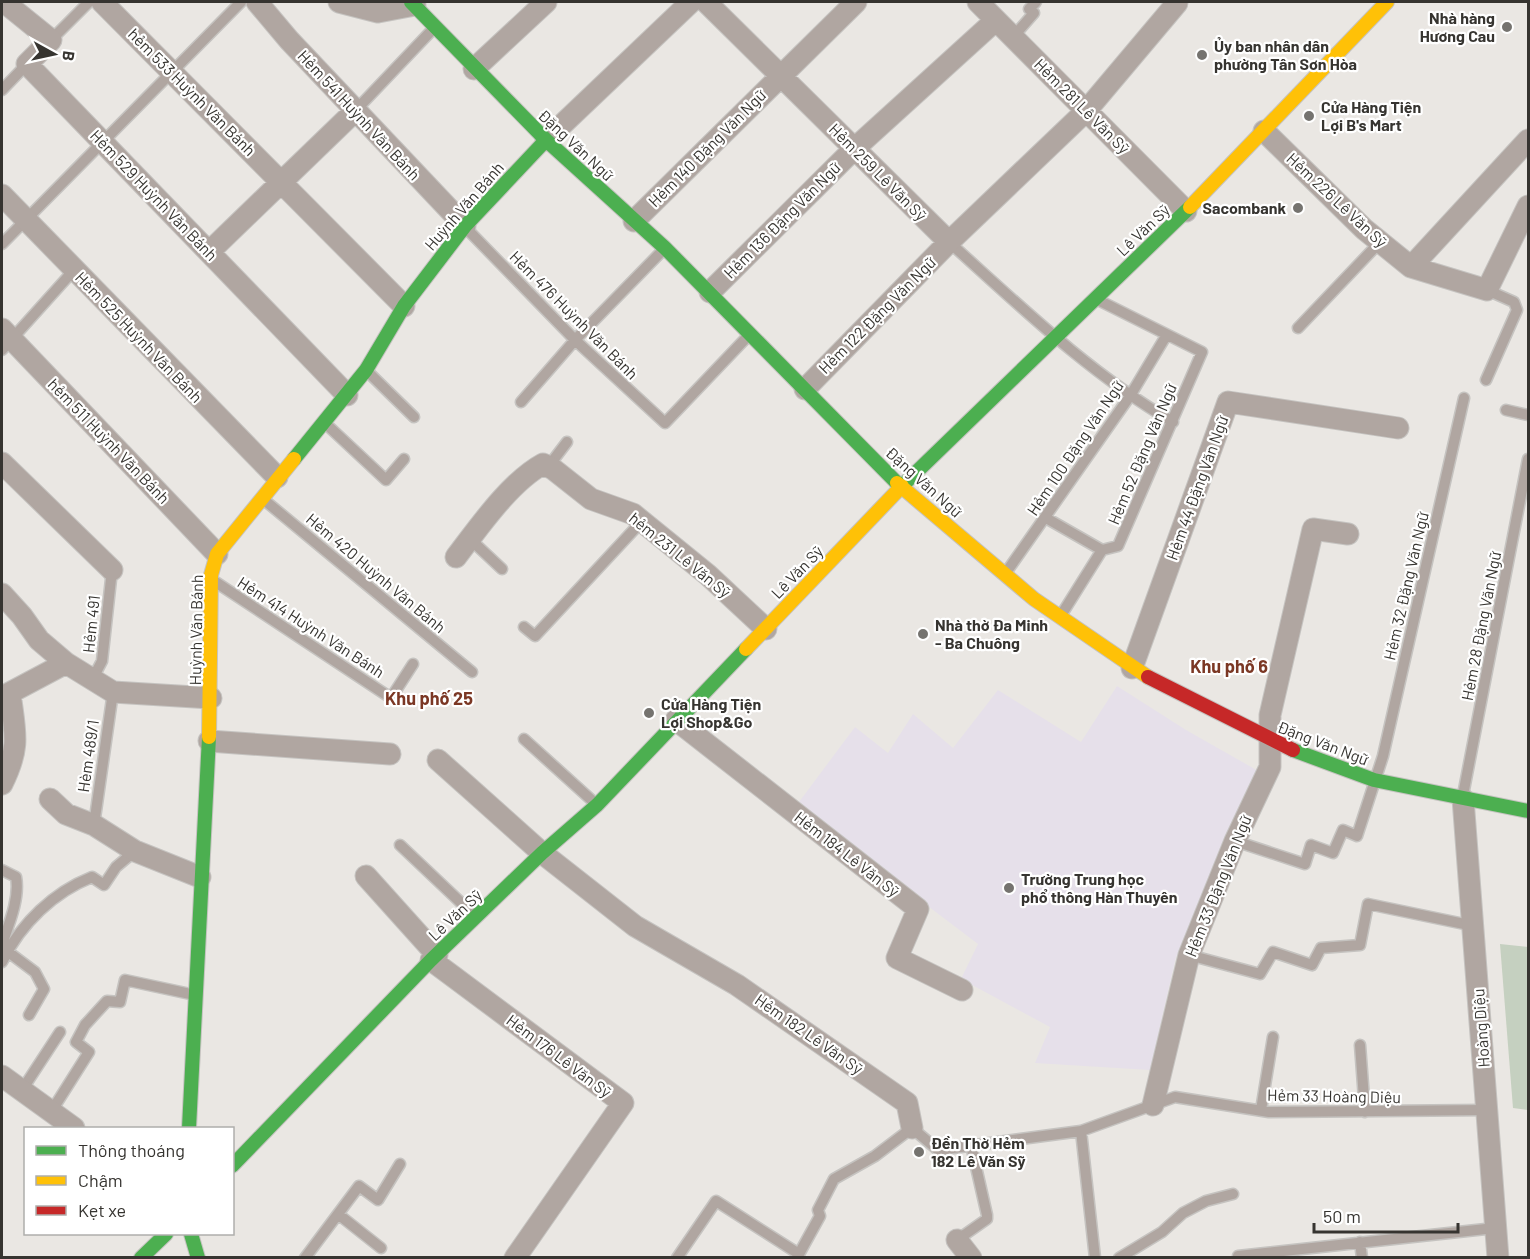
<svg xmlns="http://www.w3.org/2000/svg" width="1530" height="1259" viewBox="0 0 1530 1259" font-family="Barlow,sans-serif">
  <style>
    .education { fill: #e6e0ea }
    .green { fill: #c5d0c0 }
    .lines { fill: none; stroke-linecap: round; stroke-linejoin: round }
    .lane-casing { stroke: #c5c3c0; stroke-width: 13 }
    .street-casing { stroke: #c5c3c0; stroke-width: 23 }
    .fast-casing { stroke: #c5c3c0; stroke-width: 16 }
    .slow-casing { stroke: #c5c3c0; stroke-width: 16 }
    .jam-casing { stroke: #c5c3c0; stroke-width: 16 }
    .lane { stroke: #b0a6a1; stroke-width: 10 }
    .street { stroke: #b0a6a1; stroke-width: 21 }
    .fast { stroke: #4caf50; stroke-width: 14 }
    .slow { stroke: #ffc107; stroke-width: 14 }
    .jam { stroke: #c62828; stroke-width: 14 }
    .poi-dot { fill: #75736f; stroke: #fff; stroke-width: 2 }
    .labels { text-anchor: middle; stroke-width: 4.5; stroke-linejoin: round; paint-order: stroke }
    .poi-label { font-size: 16px; font-weight: bold; fill: #363430; stroke: #fff; text-anchor: start }
    .street-label { font-size: 16px; fill: #363430; stroke: #fff }
    .neighbourhood-label { font-size: 18px; font-weight: bold; fill: #7b3724; stroke: #fff }
  </style>
  <rect width="100%" height="100%" fill="#eae7e3"/>
  <!-- education -->
  <path class="education" d="M1117,686L1186,730L1260,772L1176,957L1150,1070L1035,1063L1050,1027L961,979L978,944L796,806L855,727L888,753L913,714L953,748L998,690L1081,742Z"/>
  <!-- green -->
  <path class="green" d="M1500,944L1528,947V1110L1513,1108Z"/>
  <g class="lines">
    <!-- lane casing -->
    <g class="lane-casing">
      <path id="lane" d="M1013,37L1034,13L1029,9L1036,2
        M51,40L89,2
        M2,90L27,64
        M355,111L434,28
        M466,228L575,340L665,423L748,336
        M949,242C1020,306 1089,373 1173,422
        M2,244L241,2
        M1298,328L1380,242
        M2,350L74,270
        M368,372L414,417
        M1486,380L1517,310L1514,302L1487,290
        M521,402L575,340L664,249
        M1506,410L1528,415
        M326,424L386,480L404,459
        M548,467L567,442
        M263,499L472,672
        M1046,518L1102,550
        M470,539L502,569
        M1005,574L1130,396L1166,336
        M214,581L391,698L413,664
        M1060,617L1102,550L1118,546L1202,352L1098,300
        M524,627L535,636L642,521
        M92,680L102,661L112,570
        M524,739L597,805
        M1463,795L1528,459
        M94,825L113,692
        M1235,841L1305,864L1311,845L1333,853L1343,830L1357,836L1383,756L1464,398
        M400,845L475,916
        M2,870L16,877C20,898 9,924 2,944L7,951L35,972L44,989L29,1015
        M1189,955L1260,974L1273,952L1312,965L1321,948L1360,945L1368,904L1474,926
        M2,962C21,923 54,892 92,877L104,885L116,867L135,851
        M1360,1045L1365,1112
        M22,1090L60,1032
        M1261,1110L1273,1037
        M51,1112L89,1052L76,1042L85,1025L107,1001L120,1002L125,980L195,995
        M1081,1131L1095,1258
        M338,1214L381,1248
        M957,1240L987,1219V1215L971,1145
        M1360,1242L1362,1258
        M799,1254L820,1216L818,1210L834,1179L875,1156L912,1128L938,1150L1081,1131L1175,1097L1269,1112L1486,1110
        M1238,1256L1495,1228
        M305,1258L359,1186L378,1200L400,1164
        M677,1258L716,1201L799,1254
        M1119,1258L1162,1232L1183,1213L1206,1201L1233,1194"/>
    </g>
    <!-- street casing -->
    <g class="street-casing">
      <path id="street" d="M4,2L51,40L27,64L347,395
        M102,2L404,306
        M257,2L289,40L465,226
        M339,2L378,12L415,5
        M706,2L949,242
        M978,2L1186,211
        M474,69L546,2
        M1264,131L1364,229L1411,267L1487,290L1528,206
        M546,140L691,2
        M2,195L277,477
        M634,221L856,2
        M209,252L355,111
        M1411,267L1528,140
        M710,292L854,149L996,20
        M2,329L217,554
        M805,389L949,242L1086,111L1177,3
        M2,463L112,570
        M456,557C479,527 510,482 543,464L553,469L591,499L633,514L708,575L766,629
        M2,594L22,616L39,640L66,663L113,692L211,698
        M1132,668L1228,402L1398,428
        M2,697L66,663
        M676,720L918,909L897,958L962,990
        M209,741L390,754
        M438,760L542,853L635,926L737,985L907,1103L912,1128
        M2,784C21,746 15,733 10,693
        M50,799L66,814L94,825L135,851L200,877
        M1463,799L1498,1258
        M366,876L437,955
        M431,960L623,1103L515,1258
        M2,1076L74,1128
        M1153,1105L1189,955L1235,841L1270,767V715L1313,529L1348,534
        M957,1240L971,1258"/>
    </g>
    <!-- fast casing -->
    <g class="fast-casing">
      <path id="fast" d="M411,2L546,140L665,248L897,483
        M294,459L366,370L404,306L465,226L546,140
        M902,486L1190,207
        M1293,750L1374,780L1528,811
        M189,1128L209,737
        M232,1166L431,960L542,853L597,805L746,649
        M191,1234L198,1258
        M141,1258L166,1234"/>
    </g>
    <!-- slow casing -->
    <g class="slow-casing">
      <path id="slow" d="M1190,207L1387,2
        M897,483L1034,599L1148,677
        M746,649L902,486
        M209,737L211,575L217,554L294,459"/>
    </g>
    <!-- jam casing -->
    <g class="jam-casing">
      <path id="jam" d="M1148,677L1293,750"/>
    </g>
    <!-- lane -->
    <use href="#lane" class="lane"/>
    <!-- street -->
    <use href="#street" class="street"/>
    <!-- fast -->
    <use href="#fast" class="fast"/>
    <!-- slow -->
    <use href="#slow" class="slow"/>
    <!-- jam -->
    <use href="#jam" class="jam"/>
  </g>
  <!-- markers -->
  <g class="poi-dot">
    <circle cx="1507" cy="27" r="6"/>
    <circle cx="1202" cy="55" r="6"/>
    <circle cx="1309" cy="116" r="6"/>
    <circle cx="1298" cy="208" r="6"/>
    <circle cx="923" cy="634" r="6"/>
    <circle cx="649" cy="713" r="6"/>
    <circle cx="1009" cy="888" r="6"/>
    <circle cx="919" cy="1152" r="6"/>
  </g>
  <g class="labels">
    <!-- poi labels -->
    <g class="poi-label">
      <text x="1495" y="24" text-anchor="end">Nhà hàng<tspan x="1495" dy="18">Hương Cau</tspan></text>
      <text x="1214" y="52">Ủy ban nhân dân<tspan x="1214" dy="18">phường Tân Sơn Hòa</tspan></text>
      <text x="1321" y="113">Cửa Hàng Tiện<tspan x="1321" dy="18">Lợi B's Mart</tspan></text>
      <text x="1286" y="214" text-anchor="end">Sacombank</text>
      <text x="935" y="631">Nhà thờ Đa Minh<tspan x="935" dy="18">- Ba Chuông</tspan></text>
      <text x="661" y="710">Cửa Hàng Tiện<tspan x="661" dy="18">Lợi Shop&amp;Go</tspan></text>
      <text x="1021" y="885">Trường Trung học<tspan x="1021" dy="18">phổ thông Hàn Thuyên</tspan></text>
      <text x="931" y="1149">Đền Thờ Hẻm<tspan x="931" dy="18">182 Lê Văn Sỹ</tspan></text>
    </g>
    <!-- street labels -->
    <g class="street-label">
      <text transform="translate(192 92) rotate(45)" y="6">hẻm 533 Huỳnh Văn Bánh</text>
      <text transform="translate(1082 106) rotate(45)" y="6">Hẻm 281 Lê Văn Sỹ</text>
      <text transform="translate(359 115) rotate(47)" y="6">Hẻm 541 Huỳnh Văn Bánh</text>
      <text transform="translate(576 145) rotate(43)" y="6">Đặng Văn Ngữ</text>
      <text transform="translate(707 148) rotate(-45)" y="6">Hẻm 140 Đặng Văn Ngữ</text>
      <text transform="translate(878 172) rotate(45)" y="6">Hẻm 259 Lê Văn Sỹ</text>
      <text transform="translate(154 195) rotate(46)" y="6">Hẻm 529 Huỳnh Văn Bánh</text>
      <text transform="translate(1337 200) rotate(43)" y="6">Hẻm 226 Lê Văn Sỹ</text>
      <text transform="translate(464 206) rotate(-49)" y="6">Huỳnh Văn Bánh</text>
      <text transform="translate(782 220) rotate(-45)" y="6">Hẻm 136 Đặng Văn Ngữ</text>
      <text transform="translate(1143 230) rotate(-44)" y="6">Lê Văn Sỹ</text>
      <text transform="translate(574 315) rotate(45)" y="6">Hẻm 476 Huỳnh Văn Bánh</text>
      <text transform="translate(877 315) rotate(-45)" y="6">Hẻm 122 Đặng Văn Ngữ</text>
      <text transform="translate(139 337) rotate(46)" y="6">Hẻm 525 Huỳnh Văn Bánh</text>
      <text transform="translate(109 441) rotate(46)" y="6">hẻm 511 Huỳnh Văn Bánh</text>
      <text transform="translate(1075 448) rotate(-56)" y="6">Hẻm 100 Đặng Văn Ngữ</text>
      <text transform="translate(1142 454) rotate(-67)" y="6">Hẻm 52 Đặng Văn Ngữ</text>
      <text transform="translate(924 482) rotate(42)" y="6">Đặng Văn Ngữ</text>
      <text transform="translate(1197 488) rotate(-70)" y="6">Hẻm 44 Đặng Văn Ngữ</text>
      <text transform="translate(680 555) rotate(39)" y="6">hẻm 231 Lê Văn Sỹ</text>
      <text transform="translate(797 572) rotate(-46)" y="6">Lê Văn Sỹ</text>
      <text transform="translate(376 573) rotate(40)" y="6">Hẻm 420 Huỳnh Văn Bánh</text>
      <text transform="translate(1406 586) rotate(-77)" y="6">Hẻm 32 Đặng Văn Ngữ</text>
      <text transform="translate(91 624) rotate(-84)" y="6">Hẻm 491</text>
      <text transform="translate(1481 626) rotate(-79)" y="6">Hẻm 28 Đặng Văn Ngữ</text>
      <text transform="translate(311 627) rotate(33)" y="6">Hẻm 414 Huỳnh Văn Bánh</text>
      <text transform="translate(196 630) rotate(-89)" y="6">Huỳnh Văn Bánh</text>
      <text transform="translate(1323 743) rotate(21)" y="6">Đặng Văn Ngữ</text>
      <text transform="translate(88 756) rotate(-82)" y="6">Hèm 489/1</text>
      <text transform="translate(847 854) rotate(38)" y="6">Hẻm 184 Lê Văn Sỹ</text>
      <text transform="translate(1218 886) rotate(-68)" y="6">Hẻm 33 Đặng Văn Ngữ</text>
      <text transform="translate(455 915) rotate(-43)" y="6">Lê Văn Sỹ</text>
      <text transform="translate(1481 1028) rotate(-94)" y="6">Hoàng Diệu</text>
      <text transform="translate(809 1034) rotate(35)" y="6">Hẻm 182 Lê Văn Sỹ</text>
      <text transform="translate(559 1056) rotate(37)" y="6">Hẻm 176 Lê Văn Sỹ</text>
      <text transform="translate(1334 1096) rotate(1)" y="6">Hẻm 33 Hoàng Diệu</text>
    </g>
    <!-- neighbourhood labels -->
    <g class="neighbourhood-label">
      <text x="1229" y="673">Khu phố 6</text>
      <text x="429" y="705">Khu phố 25</text>
    </g>
  </g>
  <!-- border -->
  <rect width="1530" height="1259" fill="none" stroke="#363430" stroke-width="6"/>
  <!-- legend -->
  <rect x="24" y="1127" width="210" height="108" fill="#ffffff" stroke="#afaeac" stroke-width="1.5"/>
  <rect x="36" y="1146" width="30" height="9" fill="#4caf50" stroke="#afaeac" stroke-width="1.5"/>
  <text x="78" y="1157" font-size="18" fill="#363430">Thông thoáng</text>
  <rect x="36" y="1176" width="30" height="9" fill="#ffc107" stroke="#afaeac" stroke-width="1.5"/>
  <text x="78" y="1187" font-size="18" fill="#363430">Chậm</text>
  <rect x="36" y="1206" width="30" height="9" fill="#c62828" stroke="#afaeac" stroke-width="1.5"/>
  <text x="78" y="1217" font-size="18" fill="#363430">Kẹt xe</text>
  <!-- north arrow -->
  <g transform="translate(54 54) rotate(98)" stroke="#ffffff" stroke-width="4.5" paint-order="stroke">
  <path d="M0-4.5L10 22L0 15L-10 22Z" fill="#363430"/>
  <text y="-9" font-size="16" font-weight="bold" text-anchor="middle" fill="#363430">B</text>
  </g>
  <!-- scale -->
  <path d="M1314 1223v9h144v-9" fill="none" stroke="#363430" stroke-width="3"/>
  <text x="1323" y="1223" font-size="18" fill="#363430" stroke="#ffffff" stroke-width="4.5" paint-order="stroke">50 m</text>
</svg>
